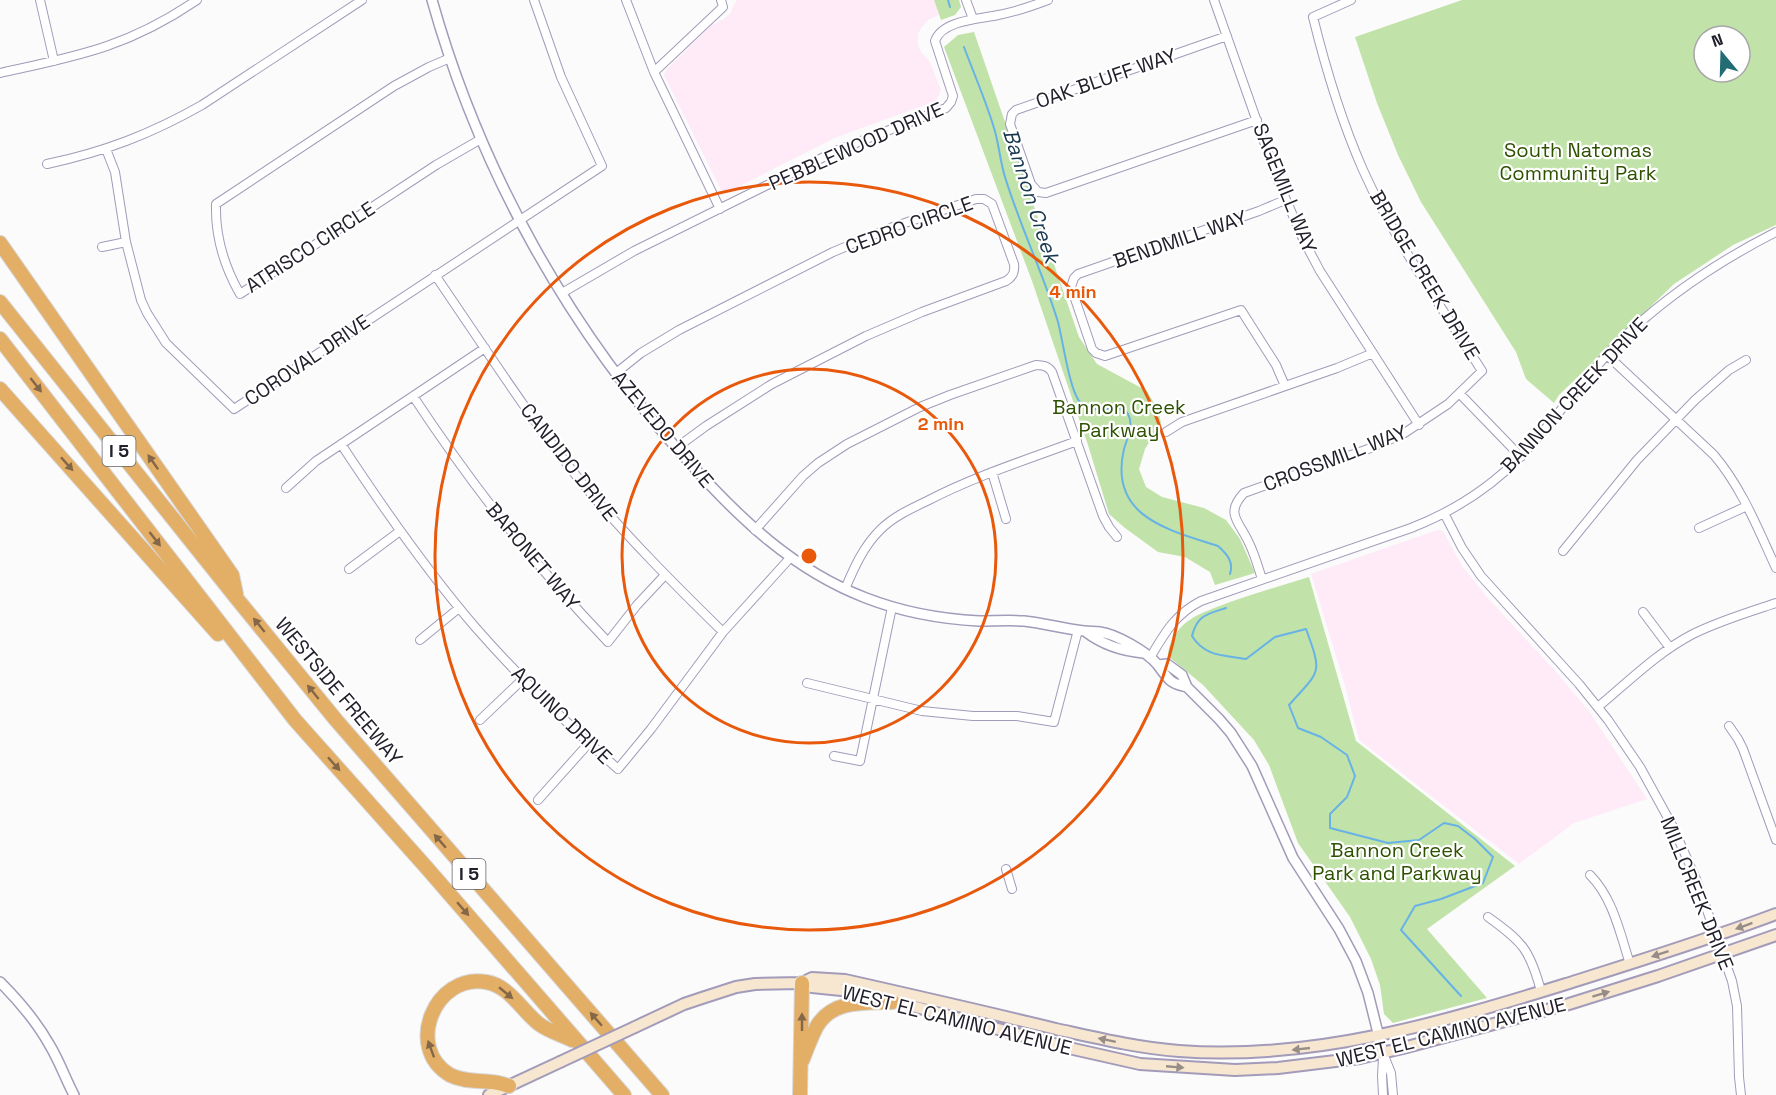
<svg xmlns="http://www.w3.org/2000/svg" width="1776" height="1095" viewBox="0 0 1776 1095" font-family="'Space Grotesk',sans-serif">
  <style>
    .education { fill: #ffeaf8 }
    .green { fill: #c1e2a8; fill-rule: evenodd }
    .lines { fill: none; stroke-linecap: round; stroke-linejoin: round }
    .stream { stroke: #67b2e6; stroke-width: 2 }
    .minor-casing { stroke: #a29bb9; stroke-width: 10 }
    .tertiary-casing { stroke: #a29bb9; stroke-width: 12 }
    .secondary-casing { stroke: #a29bb9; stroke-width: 14 }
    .motorway-casing { stroke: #d7d7d9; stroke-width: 16 }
    .minor { stroke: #fff; stroke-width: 8 }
    .tertiary { stroke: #fff; stroke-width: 9 }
    .secondary { stroke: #f7e7d1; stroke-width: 10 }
    .motorway { stroke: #e3ae65; stroke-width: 14 }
    .secondary-bridge-casing { stroke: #a29bb9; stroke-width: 14; stroke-linecap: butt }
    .secondary-bridge { stroke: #f7e7d1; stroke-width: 10 }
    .oneway { fill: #836748 }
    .oneway2 { fill: #988d86 }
    .ring { fill: none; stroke: #e8590c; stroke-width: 3 }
    .labels { text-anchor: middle; stroke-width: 4.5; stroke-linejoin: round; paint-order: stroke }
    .shield { fill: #fff; stroke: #65636b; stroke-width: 1.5 }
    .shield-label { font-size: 18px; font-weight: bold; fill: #23202b }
    .street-label { font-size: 20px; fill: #23202b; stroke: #fff }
    .park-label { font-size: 20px; fill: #2e5100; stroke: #fff }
    .water-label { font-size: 21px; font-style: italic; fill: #18384e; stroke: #fff }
    .centre { fill: #e8590c; stroke: #fff; stroke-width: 3 }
    .ring-label { font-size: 18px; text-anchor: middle; font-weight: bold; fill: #e8590c; stroke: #fff; stroke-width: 4.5; stroke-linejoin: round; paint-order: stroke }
  </style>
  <rect width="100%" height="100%" fill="#fbfbfb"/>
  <!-- education -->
  <path class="education" d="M737,0H934L939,15L928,20L921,28L918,34V45L921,52L930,62L941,90L936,101L837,137L728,192L721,190L664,75L666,70L712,25L724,19L731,13L733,6Z
    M1437,530L1443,531L1462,566L1486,596L1556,672L1589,711L1647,799L1574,823L1519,864L1359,740L1345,686L1311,574Z"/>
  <!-- green -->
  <path class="green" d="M934,0H959L961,7L955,15L941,20Z
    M1462,0H1776V225L1733,245L1674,284L1559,395L1554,403L1526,379L1516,352L1421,202L1398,155L1377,103L1355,37ZM1704,36H1740V72H1704Z
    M974,32L1079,337L1097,364L1147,391L1158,410L1161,423L1145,449L1139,469L1146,487L1162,497L1204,508L1226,520L1240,539L1255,573L1215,585L1210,572L1185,557L1158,552L1125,528L1109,514L1088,445L1032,281L944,47L958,35Z
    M1309,577L1356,741L1515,866L1427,929L1487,998L1393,1023L1384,1014L1380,985L1371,959L1350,917L1298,843L1269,765L1254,740L1203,685L1168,656C1168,643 1177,629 1188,621C1201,612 1215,608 1230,602C1256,593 1283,585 1309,577Z"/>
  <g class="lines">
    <!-- stream -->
    <path class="stream" d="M948,0L950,7
      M964,47C974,74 986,101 994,128C999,144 1000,161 1005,177C1020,226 1043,273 1058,322C1063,341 1069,387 1079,401C1093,419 1120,400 1128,414C1134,424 1127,439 1124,449C1108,517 1169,530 1218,546C1227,554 1234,562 1230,574
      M1226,608C1207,614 1197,615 1192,636C1205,657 1224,655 1246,659L1275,637L1306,629C1323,675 1320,670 1289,705L1298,728L1321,737L1347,755L1355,776L1347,797L1330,814V828L1388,843L1419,840L1444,823L1458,826L1475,839L1493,857L1483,883L1441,899L1415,906L1401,930L1461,996"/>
    <!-- minor casing -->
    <g class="minor-casing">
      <path id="minor" d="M40,0L54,61
        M626,0L654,72L720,209
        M966,0L973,19
        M1214,0L1278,181L1303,239L1320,271L1419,425
        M1227,36L1016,110L1012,114L1010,124L1031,184L1038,192L1046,193L1257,120
        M450,58L429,67L394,86L216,204C215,237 224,266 240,294L436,165L481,139
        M654,72L723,7L721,0
        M0,73C36,65 72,58 107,46C139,35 169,19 197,0
        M106,149L115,172L126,242L141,300L147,313L166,343L234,409L602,166L561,77L534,0
        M47,164C104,152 151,134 202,105L362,0
        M102,247L126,242
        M435,275C483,345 529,417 582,483C626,536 674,584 723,632
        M562,293L634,251L838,150L946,108L951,102L953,96L935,41C942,20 980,19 998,15C1015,12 1032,6 1048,0
        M1607,355L1714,455C1742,488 1758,529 1776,568
        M616,373L641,353L679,330L833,252L890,228L976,199H984L992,204L1014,264C1015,272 1013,277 1006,281L922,312L866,336L772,384L706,426L676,448
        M1285,386L1276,365L1241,310L1105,356L1096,353L1092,349L1071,287L1074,278L1078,274L1259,211L1285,200
        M1460,394L1521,457
        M413,396C471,484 535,566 608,642L637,605L665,575
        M1166,432L1182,422L1337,368L1373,353
        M341,444C383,508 426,570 476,628C520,678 568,725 618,769L651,729L723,632L790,558
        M992,472L1006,519
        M286,488L316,461L485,348
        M1444,513L1462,548L1481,576L1579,684L1608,720L1640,767L1673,827L1696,879L1732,981L1737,1006L1739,1077L1741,1095
        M1699,528L1747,506
        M755,530L803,476L818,463L847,444L920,407L950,395L1036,365C1043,365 1048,366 1052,372L1103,516L1109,527L1117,537
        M1563,551L1637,460L1695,400L1729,370L1746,360
        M349,569L400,531
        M1262,579C1258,567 1255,555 1249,543C1240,522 1224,514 1244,493L1368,449L1403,434L1448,404L1482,371C1440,305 1395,241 1363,170C1341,120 1326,70 1313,17L1351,0
        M845,589C854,568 863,547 880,530C893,517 910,509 927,501C975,476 1026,460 1077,441
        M1643,612L1670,648
        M420,640L459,608
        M1150,658C1164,634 1175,614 1201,601L1411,528C1452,512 1490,488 1521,456C1555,421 1582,380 1616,345C1663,298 1717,262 1776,232
        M807,683L922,711L973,716H1017L1054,722L1078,630
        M1598,707C1628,682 1658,652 1693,634C1719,621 1749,612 1776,603
        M480,720L523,679
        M1729,726L1738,739L1743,749L1776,840
        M834,756L860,761L892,607
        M538,800L589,743
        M1006,869L1012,889
        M1590,875C1613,898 1620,933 1630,964
        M1488,917C1523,942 1530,950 1541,991
        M1383,1053L1391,1073L1393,1095
        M1383,1058L1382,1076L1383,1095"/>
    </g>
    <!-- tertiary casing -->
    <g class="tertiary-casing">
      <path id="tertiary" d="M432,0C480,171 569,330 688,461C739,518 793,570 866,598C902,612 941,619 979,621C994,621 1009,620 1024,621C1044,623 1064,629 1084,631C1089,632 1095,631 1100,632C1116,634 1147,652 1157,664C1168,678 1168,683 1187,687
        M1086,632C1103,645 1122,651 1143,653
        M1158,665L1167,664L1182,675L1187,687L1219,719L1231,733L1252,766L1293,858L1339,929L1356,961L1368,993L1383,1053
        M0,982C19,1001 36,1021 49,1044C59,1060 65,1078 74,1095"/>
    </g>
    <!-- secondary casing -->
    <g class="secondary-casing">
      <path id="secondary" d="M802,983L812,978L845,980C916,996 986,1012 1056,1029C1097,1038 1138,1048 1179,1051C1312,1061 1440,1023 1566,984C1636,962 1707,940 1776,914
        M635,1027L684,1004L702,998L736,987L755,984L802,983L812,987L851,991L875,996L1069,1048L1140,1064L1235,1070L1278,1068L1360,1058L1403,1048L1569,1004L1658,976L1776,935
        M489,1095L560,1062"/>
    </g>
    <!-- motorway casing -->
    <g class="motorway-casing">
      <path id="motorway" d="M0,243L232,575L236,594
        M0,302L238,600L336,720L662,1095
        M0,339L295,720L426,867L624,1095
        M0,389L218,634
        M802,1061C807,1049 811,1037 817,1026C833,999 866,1003 893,1002
        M509,1086C503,1084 497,1082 491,1082C477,1080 464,1082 450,1075C404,1048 435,973 486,982C510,986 521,1010 539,1024C548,1031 562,1035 572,1040
        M800,1095L802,983"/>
    </g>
    <!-- minor -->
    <use href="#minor" class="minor"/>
    <!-- tertiary -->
    <use href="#tertiary" class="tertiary"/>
    <!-- secondary -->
    <use href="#secondary" class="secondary"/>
    <!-- motorway -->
    <use href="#motorway" class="motorway"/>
    <!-- secondary-bridge casing -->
    <g class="secondary-bridge-casing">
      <path id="secondary-bridge" d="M560,1062L635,1027"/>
    </g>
    <!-- secondary-bridge -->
    <use href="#secondary-bridge" class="secondary-bridge"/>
  </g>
  <!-- one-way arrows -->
  <defs><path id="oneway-solid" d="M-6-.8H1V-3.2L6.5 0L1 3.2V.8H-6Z" transform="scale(1.5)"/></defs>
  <g class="oneway">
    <use href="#oneway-solid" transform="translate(36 385) rotate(52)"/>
    <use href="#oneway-solid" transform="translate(153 462) rotate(-125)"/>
    <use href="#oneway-solid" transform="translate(67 464) rotate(48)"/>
    <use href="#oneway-solid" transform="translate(155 539) rotate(52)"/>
    <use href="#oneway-solid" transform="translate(259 625) rotate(-129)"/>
    <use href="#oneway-solid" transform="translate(313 692) rotate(-129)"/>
    <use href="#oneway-solid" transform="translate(334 764) rotate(48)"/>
    <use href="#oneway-solid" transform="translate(440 841) rotate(-131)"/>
    <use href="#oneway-solid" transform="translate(463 909) rotate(49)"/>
    <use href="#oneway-solid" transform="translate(506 993) rotate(40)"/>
    <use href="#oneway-solid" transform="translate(596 1019) rotate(-131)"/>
    <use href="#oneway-solid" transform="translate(802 1022) rotate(-90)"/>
    <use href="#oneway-solid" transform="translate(431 1049) rotate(-110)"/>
  </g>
  <g class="oneway2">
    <use href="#oneway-solid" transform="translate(1744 926) rotate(160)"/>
    <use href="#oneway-solid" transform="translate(1660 954) rotate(162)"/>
    <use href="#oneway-solid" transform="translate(1601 994) rotate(-17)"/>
    <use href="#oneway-solid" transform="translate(1107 1040) rotate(-168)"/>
    <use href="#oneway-solid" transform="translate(1301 1049) rotate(174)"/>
    <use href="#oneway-solid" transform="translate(1175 1067) rotate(5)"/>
  </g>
  <!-- distance rings -->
  <g class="ring">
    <circle cx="809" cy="556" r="187"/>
    <circle cx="809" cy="556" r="374"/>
  </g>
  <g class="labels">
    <!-- shield labels -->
    <g class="shield">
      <rect x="102.5" y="436" width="33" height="30" rx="4.5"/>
      <rect x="452.5" y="859" width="33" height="30" rx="4.5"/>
    </g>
    <g class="shield-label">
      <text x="119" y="457">I 5</text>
      <text x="469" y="880">I 5</text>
    </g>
    <!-- street labels -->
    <g class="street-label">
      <text transform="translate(1106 78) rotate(-19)" y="7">OAK BLUFF WAY</text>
      <text transform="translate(856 146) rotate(-24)" y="7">PEBBLEWOOD DRIVE</text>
      <text transform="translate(1285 188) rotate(68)" y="7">SAGEMILL WAY</text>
      <text transform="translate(909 225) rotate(-20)" y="7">CEDRO CIRCLE</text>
      <text transform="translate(1180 239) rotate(-19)" y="7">BENDMILL WAY</text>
      <text transform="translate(310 247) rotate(-33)" y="7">ATRISCO CIRCLE</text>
      <text transform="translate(1425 275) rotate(59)" y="7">BRIDGE CREEK DRIVE</text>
      <text transform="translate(307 360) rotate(-34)" y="7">COROVAL DRIVE</text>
      <text transform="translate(1574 395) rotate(-47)" y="7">BANNON CREEK DRIVE</text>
      <text transform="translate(663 429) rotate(50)" y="7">AZEVEDO DRIVE</text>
      <text transform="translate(1335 458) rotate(-21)" y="7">CROSSMILL WAY</text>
      <text transform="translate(569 462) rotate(52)" y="7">CANDIDO DRIVE</text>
      <text transform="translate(533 556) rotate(50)" y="7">BARONET WAY</text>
      <text transform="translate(339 691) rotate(50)" y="7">WESTSIDE FREEWAY</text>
      <text transform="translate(562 715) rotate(44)" y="7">AQUINO DRIVE</text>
      <text transform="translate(1697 893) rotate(68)" y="7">MILLCREEK DRIVE</text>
      <text transform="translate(957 1020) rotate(14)" y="7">WEST EL CAMINO AVENUE</text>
      <text transform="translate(1451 1032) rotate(-14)" y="7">WEST EL CAMINO AVENUE</text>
    </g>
    <!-- park labels -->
    <g class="park-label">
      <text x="1578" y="157">South Natomas<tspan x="1578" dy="23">Community Park</tspan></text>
      <text x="1119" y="414">Bannon Creek<tspan x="1119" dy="23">Parkway</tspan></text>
      <text x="1397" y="857">Bannon Creek<tspan x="1397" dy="23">Park and Parkway</tspan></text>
    </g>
    <!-- water labels -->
    <g class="water-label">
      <text transform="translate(1031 196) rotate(72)" y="7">Bannon Creek</text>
    </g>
  </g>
  <circle cx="809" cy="556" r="9" class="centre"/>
  <g class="ring-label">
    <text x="1073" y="298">4 min</text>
    <text x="941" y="430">2 min</text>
  </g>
  <!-- north arrow -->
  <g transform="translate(1722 54) rotate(341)"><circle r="28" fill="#ffffff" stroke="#a7a6aa" stroke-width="1.5"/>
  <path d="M0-4.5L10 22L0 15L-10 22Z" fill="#226d74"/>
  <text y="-9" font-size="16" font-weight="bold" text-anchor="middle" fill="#23202b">N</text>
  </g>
</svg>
